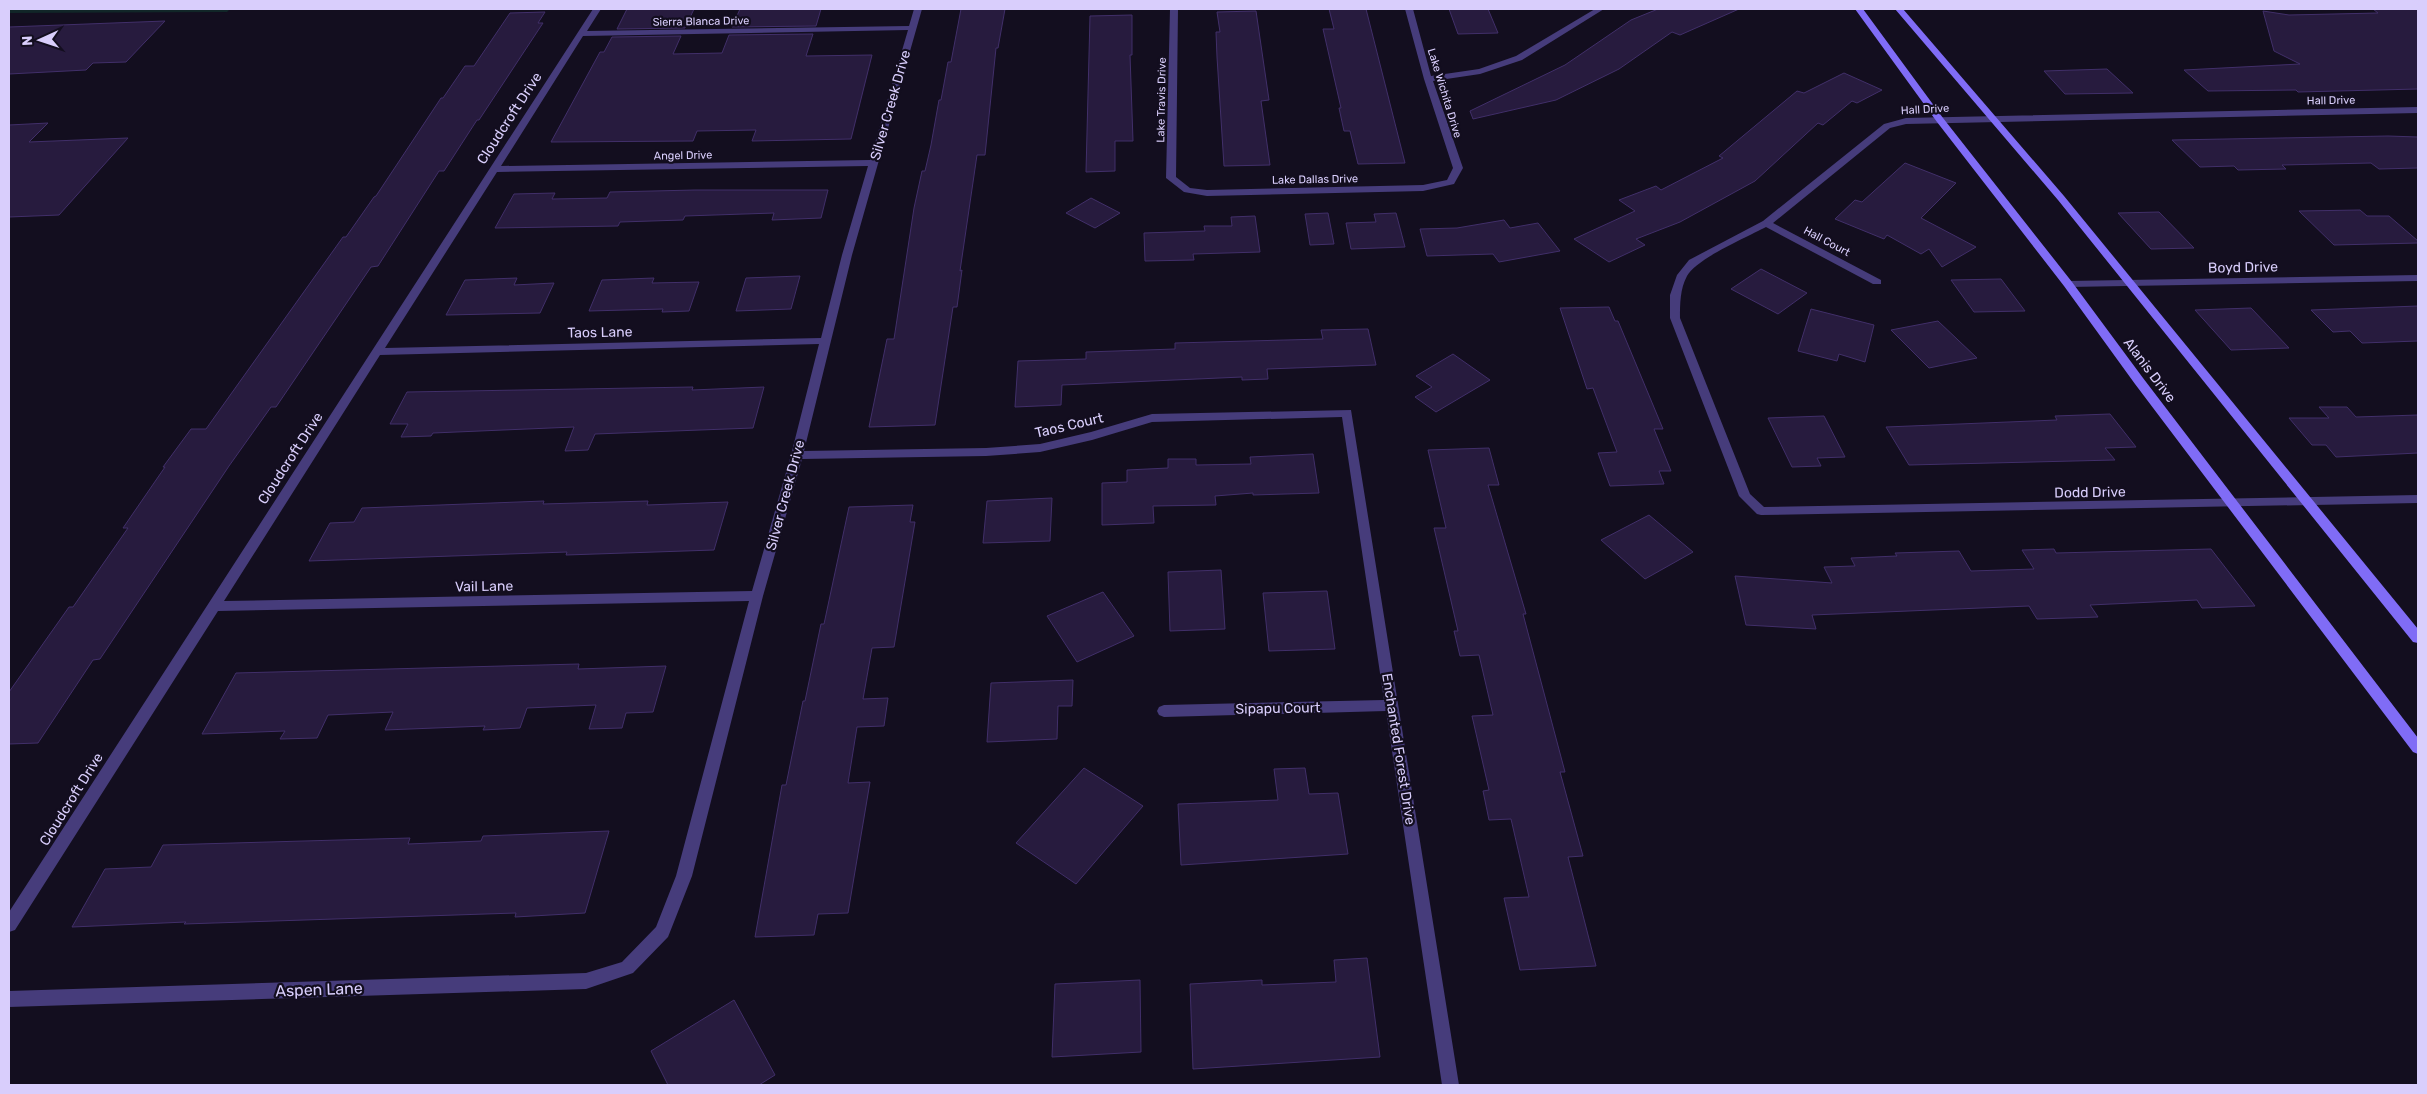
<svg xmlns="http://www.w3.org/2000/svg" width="2427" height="1094" viewBox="0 0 2427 1094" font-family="Rubik,sans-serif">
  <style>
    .green { fill: #112628 }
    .building { fill: #271b3e; stroke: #412f69 }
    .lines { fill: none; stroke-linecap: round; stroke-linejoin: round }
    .minor { fill: #463c7b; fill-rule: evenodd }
    .secondary { fill: #806cf6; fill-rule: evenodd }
    .labels { text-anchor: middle; stroke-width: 4.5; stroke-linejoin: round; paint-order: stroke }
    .far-street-label { font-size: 11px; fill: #d9cefc; stroke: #130e1f }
    .street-label { font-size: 14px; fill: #d9cefc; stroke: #130e1f }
    .near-street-label { font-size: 16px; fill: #d9cefc; stroke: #130e1f }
  </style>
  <rect width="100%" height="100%" fill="#130e1f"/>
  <!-- green -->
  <path class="green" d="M9,9H230L227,12L9,13Z"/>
  <!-- building -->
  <path class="building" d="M627,9H694L685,28L617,29Z
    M740,9H821L816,26L732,27Z
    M961,9H1005L998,48H996L985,155H977L960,271L962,270L957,307H953L935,425L869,427L887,339H894L914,208L922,171H925L931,145L939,100H941L948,62H951Z
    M1329,9H1366L1405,163L1358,164L1350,131H1344L1339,108H1341L1323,29H1334Z
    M1449,9H1488L1498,33L1458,34Z
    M1658,9H1739L1680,35L1672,32L1619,69L1556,100L1473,119L1470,111L1565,65L1631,20Z
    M2373,9H2418V89L2298,92L2296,90L2208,91L2184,70L2300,64L2274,51L2263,11L2289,15L2378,13Z
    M1256,11L1269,100L1261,101L1270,165L1224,166L1217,57L1216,32H1220L1217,12Z
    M545,12L538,23H543L479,120H477L444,171H439L378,266L371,267L276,407H271L229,466L100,659L93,660L38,743L9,744V692L69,607H73L128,528H123L165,467H163L191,429H206L343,237H346L374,197L376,196L441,98H443L465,66H474L510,13Z
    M1132,15V55H1130L1133,141H1115V171L1086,172L1090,16Z
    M165,21L126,62L93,63L86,70L9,74V27Z
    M813,34L806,56L872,55L851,139L752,141L756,130L697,131L693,141L551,142L600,52H604L612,37L681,36L673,54L722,53L729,35Z
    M2107,69L2133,93L2065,94L2044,71Z
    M1844,73L1882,90L1857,103L1852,101L1823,125L1818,123L1755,181L1680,222L1636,239L1645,245L1609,262L1574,239L1635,211L1619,200L1656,186L1661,190L1723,158L1719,156L1797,91L1804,93Z
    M48,123L29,142L128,138L59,215L9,217V125Z
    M2388,136L2418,137V168L2379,169L2371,163L2282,165L2286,169L2238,170L2234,166L2200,167L2172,140Z
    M1905,163L1956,183L1921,218L1976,247L1942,267L1929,249L1921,254L1887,235L1884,239L1835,219L1855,200L1862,202Z
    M695,190H828L821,218L772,220L774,213L685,216L683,220L620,222L618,226L495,228L514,194L555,193L552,199L607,198L610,192Z
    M1091,198L1120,213L1095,228L1066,213Z
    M2360,210L2367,216H2389L2418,241V243L2334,245L2299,211Z
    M2159,212L2194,248L2151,249L2118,213Z
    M1328,213L1334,244L1310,245L1305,214Z
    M1396,213L1405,247L1351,249L1346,223L1376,222L1374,214Z
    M1255,216L1260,252L1193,254L1194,260L1145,261L1144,233L1205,231L1204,226H1232L1231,217Z
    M1504,220L1510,228L1538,223L1560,251L1499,262L1493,254L1427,256L1420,229L1457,228Z
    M1761,269L1807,293L1778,314L1731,289Z
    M800,276L791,309L736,311L746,278Z
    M517,278L514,285L554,283L540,313L446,315L465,280Z
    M654,278L652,283L699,282L689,311L662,312L663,309L589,311L602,280Z
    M2001,279L2025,311L1974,312L1951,280Z
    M2418,306V341L2362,343L2350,331L2333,332L2311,310Z
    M1609,307L1615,321H1618L1663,429H1654L1671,471H1659L1664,484L1610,486L1598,453L1617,452L1593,388L1587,389L1560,308Z
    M2251,308L2289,348L2231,350L2195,310Z
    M1811,309L1874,325L1865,362L1839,354L1837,361L1798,351Z
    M1938,321L1977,358L1929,368L1891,330Z
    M1368,329L1376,365L1267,369L1268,379L1242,380V377L1062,385L1061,405L1015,407L1018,361L1086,359V352L1175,349V343L1323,339L1321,330Z
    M1453,354L1490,380L1436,412L1415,397L1432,387L1416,376Z
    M693,387L692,390L764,387L753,428L595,434L588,450L565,451L574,427L433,433L431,436L401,437L408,424H390L407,392Z
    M2319,407H2347L2356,417L2418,415V453L2336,457L2326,445H2312L2289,418H2329Z
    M2110,414L2136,447L2105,448L2115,460L1909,465L1886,427L2057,420L2055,416Z
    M1824,416L1845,457L1817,458L1821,466L1792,467L1768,418Z
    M1489,448L1499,485H1488L1526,614H1523L1565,772H1560L1583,856L1568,857L1596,966L1520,970L1504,898L1529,897L1511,819L1489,820L1483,791L1489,790L1472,716L1493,715L1479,655L1460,656L1454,631H1458L1434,528H1446L1428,450Z
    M1313,454L1319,493L1253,495V493L1215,496L1216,505L1153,506L1154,523L1102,525V483L1127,482V470L1168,468V459H1196V465L1251,464L1250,457Z
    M1052,498L1050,541L983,543L987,501Z
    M544,501L543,504L648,501L647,505L728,502L714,550L566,555L567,552L309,561L330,523L354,522L362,508Z
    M913,505L910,522H915L894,647L872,648L863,699L888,698L884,726L857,727L848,783L870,782L848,913L818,914L814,935L755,937L782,785H786L803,701H805L821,624H824L849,507Z
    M1649,515L1693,552L1645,579L1601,540Z
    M2054,549L2056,553L2211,549L2255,606L2202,608L2197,600L2090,605L2098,617L2037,619L2029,606L1812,615L1816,629L1746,625L1735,576L1832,583L1824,567L1855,566L1851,558L1897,556L1895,553L1959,551L1971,571L2034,569L2022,550Z
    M1221,570L1225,629L1170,631L1168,572Z
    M1327,591L1335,649L1269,651L1263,593Z
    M1103,592L1134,636L1077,662L1047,616Z
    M579,664L578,669L666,666L653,712L626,713L622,728L589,729L596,705L527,708L520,728L483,730L485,726L385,730L393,712L328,715L317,738L280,739L285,731L202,734L236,673Z
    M1073,680L1072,706H1058L1057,739L987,742L991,683Z
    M1084,768L1143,806L1076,884L1016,843Z
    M1305,768L1309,794L1338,793L1348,854L1181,865L1178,804L1278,800L1274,769Z
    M609,831L585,913L515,917L516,913L184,924L186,922L72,927L105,869L151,867L163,845L410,838L408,844L481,841L483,836Z
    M1367,958L1380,1057L1193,1069L1190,984L1262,980V985L1336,982L1334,960Z
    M1140,980L1141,1052L1052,1057L1055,984Z
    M734,1000L775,1075L759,1085H668L651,1051Z"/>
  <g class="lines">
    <!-- minor -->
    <path class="minor" d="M593,9H601L587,31L909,26L914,9H922L852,255L804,451L986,448L1040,444L1091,432L1152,414L1351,410L1459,1085H1442L1386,711L1164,717L1159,715L1157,711L1159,707L1164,705L1384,700L1342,417L1152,422L1092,440L1040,452L986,456L802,459L763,596L692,876L670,932L668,937L633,973L586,989L9,1007V991L586,973L622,962L656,927L676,876L749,601L218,611L15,930L9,932V912ZM908,30L870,160L501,166L583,36ZM868,166L842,255L821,338L385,348L497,172ZM819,344L791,455L752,591L224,601L380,355Z
      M1170,9H1178L1176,177L1190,188L1207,190L1423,185L1447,180L1453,168L1424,79L1405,9H1413L1431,76L1479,69L1516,56L1595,9H1604L1522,60L1480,74L1433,81L1463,168L1454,184L1423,191L1207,196L1184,192L1166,178Z
      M2418,107V113L1906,124L1890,128L1773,223L1881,280V284H1873L1766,227C1747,237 1696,259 1687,276C1680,289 1680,304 1680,318L1750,494L1764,507L2418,495V503L1761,515L1757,514L1739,496L1670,318V295L1677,275L1689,260L1763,221L1884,124L1906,118Z
      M2418,275V281L2068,287L2063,284L2068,281Z"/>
    <!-- secondary -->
    <path class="secondary" d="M1855,9H1863L1943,118L2072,282L2143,378L2418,738V754L2413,752L2135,384L2064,286L1937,122Z
      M1895,9H1903L2064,196L2418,629V643L2413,642L2058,200Z"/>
  </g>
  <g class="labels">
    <!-- far-street labels -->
    <g class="far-street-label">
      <text transform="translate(701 21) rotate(-1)" y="4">Sierra Blanca Drive</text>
      <text transform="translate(1445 93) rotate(73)" y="4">Lake Wichita Drive</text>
      <text transform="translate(1161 100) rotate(-89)" y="4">Lake Travis Drive</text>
      <text transform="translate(2331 100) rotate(-1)" y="4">Hall Drive</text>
      <text transform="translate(1925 109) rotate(-3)" y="4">Hall Drive</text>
      <text transform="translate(683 155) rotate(-1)" y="4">Angel Drive</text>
      <text transform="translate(1315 179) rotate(-1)" y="4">Lake Dallas Drive</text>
      <text transform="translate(1827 241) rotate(28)" y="4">Hall Court</text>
    </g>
    <!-- street labels -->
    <g class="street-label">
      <text transform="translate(890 105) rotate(-74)" y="5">Silver Creek Drive</text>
      <text transform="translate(509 118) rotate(-57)" y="5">Cloudcroft Drive</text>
      <text transform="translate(2243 267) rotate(-1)" y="5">Boyd Drive</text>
      <text transform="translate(600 332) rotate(-1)" y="5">Taos Lane</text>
      <text transform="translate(2150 370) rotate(53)" y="5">Alanis Drive</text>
      <text transform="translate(1069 425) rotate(-13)" y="5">Taos Court</text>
      <text transform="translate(290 458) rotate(-57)" y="5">Cloudcroft Drive</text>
      <text transform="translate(2090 492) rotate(-1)" y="5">Dodd Drive</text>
      <text transform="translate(785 495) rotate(-75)" y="5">Silver Creek Drive</text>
      <text transform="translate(484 586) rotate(-1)" y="5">Vail Lane</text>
      <text transform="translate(1278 708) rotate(-1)" y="5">Sipapu Court</text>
      <text transform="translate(1399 749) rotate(81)" y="5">Enchanted Forest Drive</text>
      <text transform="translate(71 799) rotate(-58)" y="5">Cloudcroft Drive</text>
    </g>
    <!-- near-street labels -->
    <g class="near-street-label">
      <text transform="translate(319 989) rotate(-2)" y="6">Aspen Lane</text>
    </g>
  </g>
  <!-- border -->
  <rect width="2427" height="1094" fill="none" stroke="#d9cefc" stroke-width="20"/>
  <!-- north arrow -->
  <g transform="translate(40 40) rotate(267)" stroke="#130e1f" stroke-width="4" paint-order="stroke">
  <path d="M0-4L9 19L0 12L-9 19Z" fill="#d9cefc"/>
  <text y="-8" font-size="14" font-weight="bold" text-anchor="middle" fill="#d9cefc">N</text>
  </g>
</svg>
